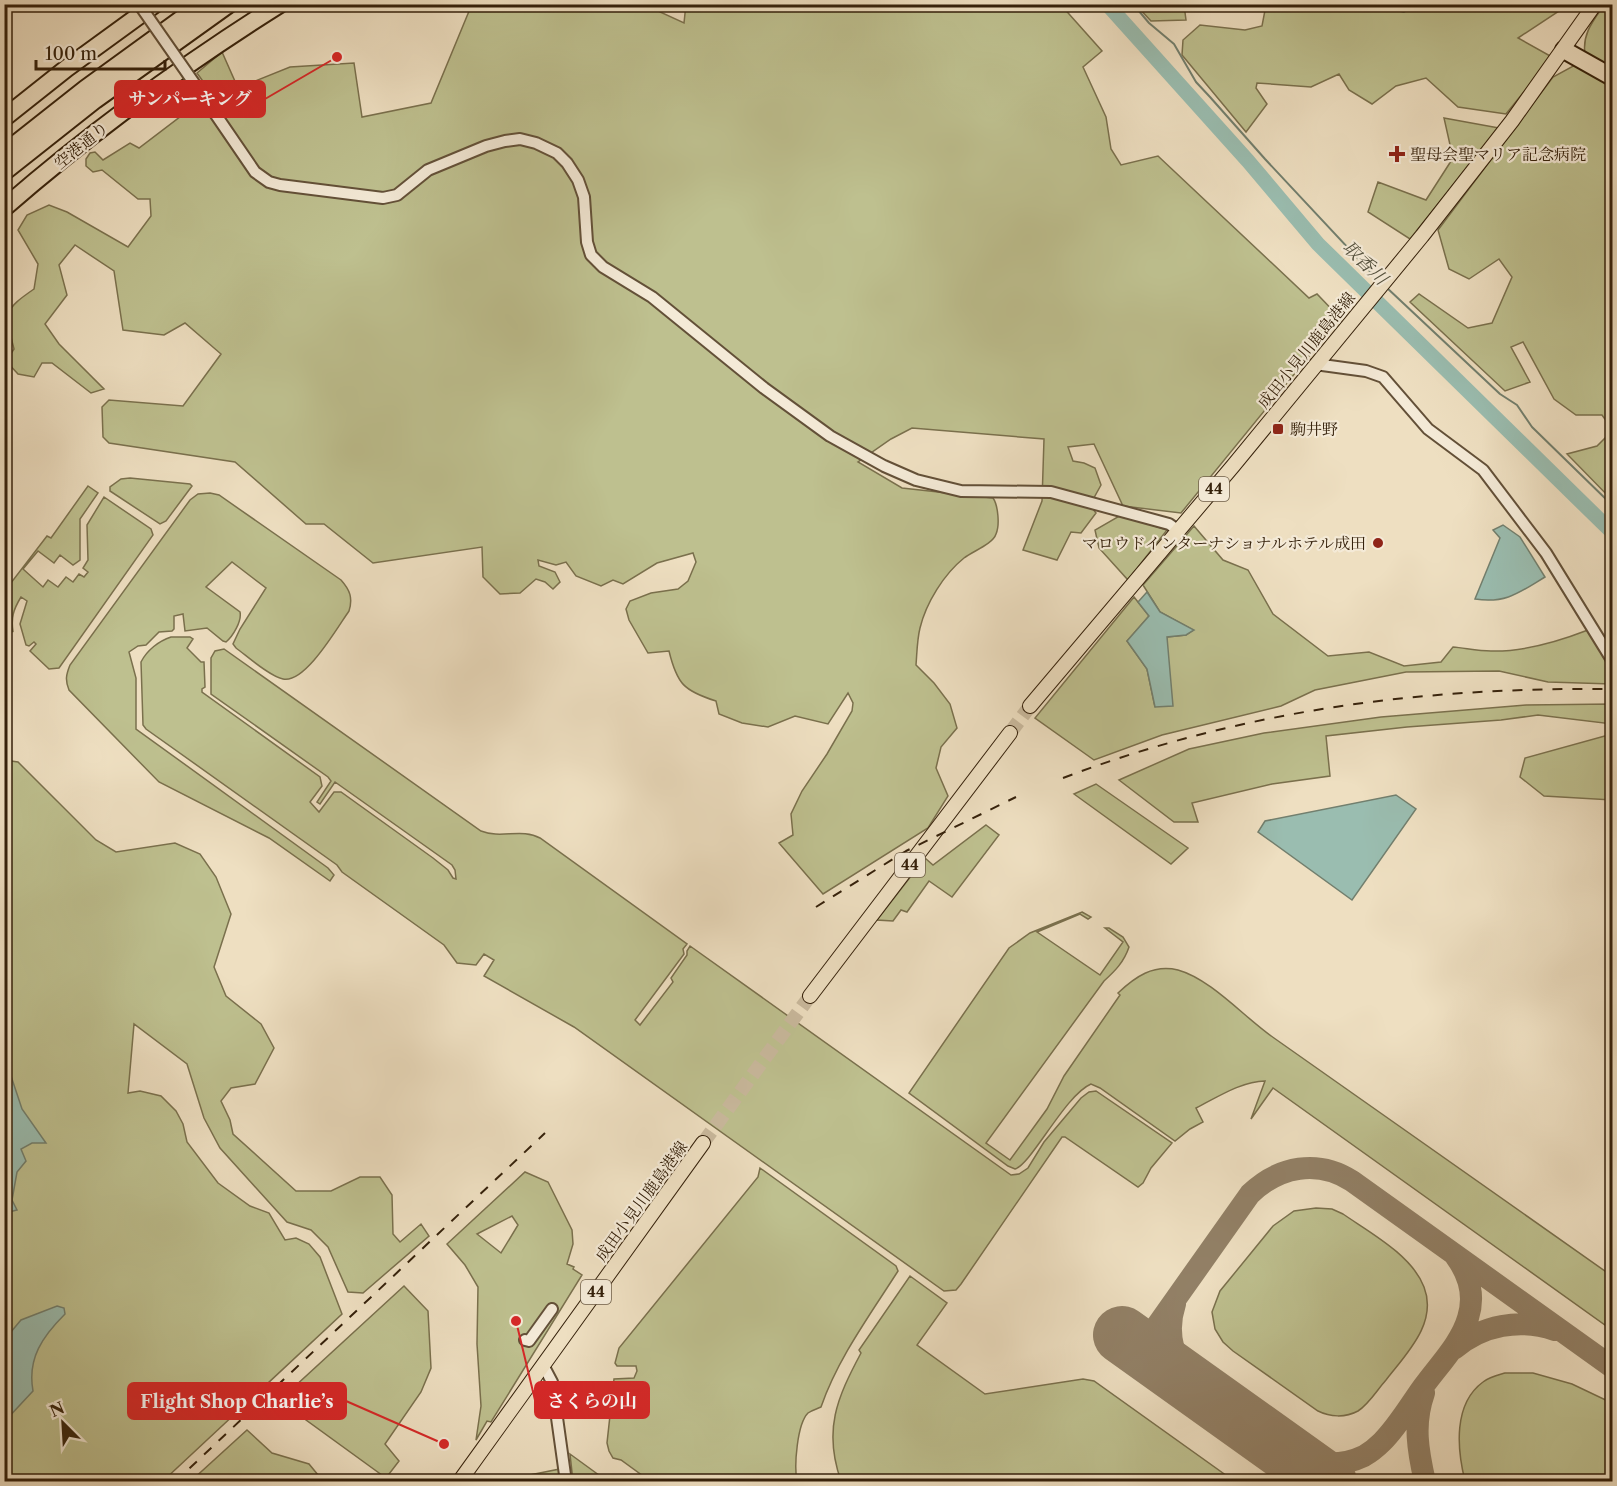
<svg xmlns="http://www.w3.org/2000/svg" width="1617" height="1486" viewBox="0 0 1617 1486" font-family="'Libre Caslon Text','Noto Serif JP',serif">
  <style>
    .green { fill: #bec08f; stroke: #7a704d; stroke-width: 1.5; fill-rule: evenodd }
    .water { fill: #9abdb0; stroke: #727f6e; stroke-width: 1.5 }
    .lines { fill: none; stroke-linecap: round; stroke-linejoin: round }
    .stream { stroke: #727f6e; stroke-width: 2 }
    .river { stroke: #9abdb0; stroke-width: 15 }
    .taxiway { stroke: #928066; stroke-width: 22 }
    .runway { stroke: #928066; stroke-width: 58 }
    .major-tunnel { stroke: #c9b99d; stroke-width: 14; stroke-dasharray: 14 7; stroke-linecap: butt }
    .minor-casing { stroke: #635038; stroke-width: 14 }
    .major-casing { stroke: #35210b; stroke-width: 16 }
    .highway-casing { stroke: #35210b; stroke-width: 20 }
    .minor { stroke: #f4ead7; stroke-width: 10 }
    .major { stroke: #eedfc1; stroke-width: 14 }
    .highway { stroke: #eedfc1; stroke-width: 16 }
    .rail { stroke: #35210b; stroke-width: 2; stroke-dasharray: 10 10; stroke-linecap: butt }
    .minor-bridge-casing { stroke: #635038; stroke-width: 14; stroke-linecap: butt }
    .minor-bridge { stroke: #f4ead7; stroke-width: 10 }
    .poi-dot { fill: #8f2418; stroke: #f4ead7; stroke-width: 2 }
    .labels { text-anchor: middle; stroke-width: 4.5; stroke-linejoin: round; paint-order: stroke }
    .shield { fill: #f4ead7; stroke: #6e5d48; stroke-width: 1.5 }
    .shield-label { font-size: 15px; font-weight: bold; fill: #35210b }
    .street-label { font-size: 16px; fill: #35210b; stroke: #f4ead7 }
    .poi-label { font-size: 16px; fill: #35210b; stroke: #f4ead7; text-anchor: start }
    .water-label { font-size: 18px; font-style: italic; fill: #53503d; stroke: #f4ead7 }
    .leader { fill: none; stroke: #d62828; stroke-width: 2 }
    .callout-dot { fill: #d62828; stroke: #f4ead7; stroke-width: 2 }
    .callout { fill: #d62828; stroke: #d62828; stroke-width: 2 }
    .callout-label { font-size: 18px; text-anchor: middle; font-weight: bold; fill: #fff }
  </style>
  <rect width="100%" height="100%" fill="#eedfc1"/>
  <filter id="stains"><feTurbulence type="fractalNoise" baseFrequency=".00333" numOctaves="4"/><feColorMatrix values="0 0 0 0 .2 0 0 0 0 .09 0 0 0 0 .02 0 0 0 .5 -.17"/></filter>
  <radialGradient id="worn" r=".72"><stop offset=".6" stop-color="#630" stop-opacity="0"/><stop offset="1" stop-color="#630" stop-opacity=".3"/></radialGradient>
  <!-- green -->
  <path class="green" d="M472,4L645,5L684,23L686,4L1061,5L1102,51L1083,67L1106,117L1111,149L1121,165L1158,156L1309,298L1317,294L1340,318L1181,513L1123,506L1094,444L1068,447L1073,461L1084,463L1095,468L1101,485L1090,505L1096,513L1081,533L1071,532L1057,560L1023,550L1042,501L1044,439L912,428L891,439L858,462L902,488L993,498C998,505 1000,525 996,534C993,544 973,551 964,558C944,574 926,603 920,628C917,640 917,653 916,665L934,683L950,704L957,728L941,747L936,768L948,796L928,828L823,894L779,843L793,835L791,814L802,791L827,754L852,711L853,703L848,693L828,724L795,716L768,727L742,723L719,714L716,701C684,691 677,684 669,651L648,653L629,620L626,609L630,601L651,593L678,589L688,581L696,562L693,553L657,563L623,584L613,580L601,586L576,576L566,562L556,565L538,560L539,566L555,572L560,582L553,589L545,582L536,579L520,593L500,594L483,577L482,547L373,563L324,524H306L235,462L109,443L103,437L102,407L109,400L183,406L221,354L185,323L164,335L123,330L114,271L75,245L59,265L67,295L45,324L59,344L104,389L91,393L52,363H42L34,377L18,374L6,361L14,349C5,313 2,311 34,289L38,264L18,230L27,215L49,205L67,212L128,247L151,216L150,199H138L102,170L93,172L86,166V159L90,153L95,152L103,160L130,143L139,148L181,116L164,95L186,81L195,92L205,84L197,73L222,52L238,88L290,67L354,63L362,117L431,103Z
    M1529,4L1535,10L1544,5H1573H1568L1518,38L1552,57L1506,114L1458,107L1426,78L1396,86L1372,104L1349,90L1339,74L1311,87L1257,83L1256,88L1267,104L1246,132L1182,55L1183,40L1200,25L1245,30L1262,26L1266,5Z
    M1136,5H1184L1186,20L1151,21Z
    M1604,5H1612V71L1585,54C1582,34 1593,21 1604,5Z
    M1575,65L1601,81L1612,84V429L1602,415H1576L1554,399L1523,342L1511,347L1530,382L1505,391L1410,302L1419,294L1468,328L1492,323L1512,277L1499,259L1469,279L1449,269L1438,230L1553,77Z
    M1444,118L1499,128L1410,239L1368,212L1378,182L1426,200L1453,158Z
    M1612,431V500L1567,454L1597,446Z
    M130,478L190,484L192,486L166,521L160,524L110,491V487L121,479Z
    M88,486L98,493L80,519V560L73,565L60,555L54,563L38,551L23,569L43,587L48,580L58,587L66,577L73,582L79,574L84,577L88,572L83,568L88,560L87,525L104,497L151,529L153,535L59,668L49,669L30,651L36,644L34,642L29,646L26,645L20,624L27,601L21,597C13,610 11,618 13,632C2,617 1,607 11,591L7,588L47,536L51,538Z
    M210,493L219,495L341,580C350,590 353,598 349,611C337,628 305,684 283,679C269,676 247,656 236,648L233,644L240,629L266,588L232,562L206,587L240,612C242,621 233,636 226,642L223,641L207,628L185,631L183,614L174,616V629L172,631L159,632L146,645L138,646L129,652L136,678V729L328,868L334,875L330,881L269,838L159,782L69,690C65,680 66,675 70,665L190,500L198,494Z
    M1121,515L1167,530L1128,580L1099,548L1095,530Z
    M1194,526L1223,560L1248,570L1273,614L1328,656L1369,652L1404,666L1441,662L1453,647C1465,648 1478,651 1491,651C1524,652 1557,642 1588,630L1612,670V684L1548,682L1499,671L1406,672L1315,690L1281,706L1162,735L1094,760L1035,718L1134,597L1149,616L1127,641L1147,669L1155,707L1167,637L1186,635L1193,630L1160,612L1143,585Z
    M171,637H190L193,639L187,648L201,662H204L205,687L202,689V692L320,777L322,786L310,802L319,812L334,792H341L433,858L448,870L453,878L456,879L455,870L452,865L335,782L320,804L317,802L331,781L328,777L211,694V658L215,651L224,649L481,831C501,839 522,828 540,838L687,944L683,949L684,954L635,1020L640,1025L673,982L671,978L687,955V951L690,946L1011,1175L1019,1174L1028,1168L1044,1142L1081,1098L1089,1092L1096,1091L1172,1143L1151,1168L1143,1183L1138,1187L1065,1137H1062L961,1284L956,1290L944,1291L574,1027L484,976L494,960L484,954L476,965L457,963L444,945L342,872L337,865L146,729L143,725L141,662C147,650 159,641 171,637Z
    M1612,704V724L1538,715L1501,720L1407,727L1326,736L1330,776L1272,784L1192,803L1198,822H1174L1119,780L1189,749L1264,733L1381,717L1526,705Z
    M1612,734V800L1544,796L1520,777L1525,758Z
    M4,760L18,762L96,840L116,852L175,843L200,854L216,877L231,914L214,967L226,996L261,1024L274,1048L255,1084L231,1088L221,1101L230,1120L233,1134L296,1191H331L360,1177H380L392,1195L393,1234L400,1242L421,1224L429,1236L363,1293L348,1292L328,1247L311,1230L287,1222L220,1148L204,1118L187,1064L134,1024L128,1093L140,1091L161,1096L176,1111L183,1124L187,1142L218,1183L250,1206L269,1213L285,1240L296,1238L309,1244L320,1257L342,1314L163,1481H5Z
    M1096,784L1188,848L1171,864L1074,794Z
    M986,825L999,835L952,897L929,881L907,912L901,910L893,921L877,920L925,858L933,865Z
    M1082,912L1091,917L1088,919L1080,914L1037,932L1100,975L1123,942L1105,928H1109L1123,937L1129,947C1124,962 1115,971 1104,981L986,1143L1010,1160L1047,1109L1064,1076L1120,995L1118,993C1135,977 1153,964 1178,970C1211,979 1246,1019 1274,1038C1387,1118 1500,1197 1612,1276V1330L1273,1088L1251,1119L1265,1081C1242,1081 1216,1098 1196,1108L1203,1122L1190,1129L1175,1141L1100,1088L1091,1084C1065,1095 1031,1165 1015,1169L1008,1166L909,1093L1009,948L1030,933Z
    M760,1168L896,1266L898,1271C870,1315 838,1358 821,1407C817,1409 812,1410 808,1413C797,1424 794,1466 797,1481H650L621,1460L613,1458L609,1451L607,1443L614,1379L634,1378L637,1371L636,1366H617L615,1363L619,1348L758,1177Z
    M525,1172L548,1182L572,1230L573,1244L567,1264L574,1267L573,1269L582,1275L491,1422L487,1421L476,1440L481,1406L477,1344L478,1287L465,1265L447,1244ZM512,1216L518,1225L501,1253L477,1234Z
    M1316,1208L1332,1209L1343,1214C1369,1232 1412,1255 1424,1287C1438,1323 1406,1354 1386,1380C1377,1390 1369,1404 1358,1411C1345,1418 1330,1417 1318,1411L1233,1351L1223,1342L1215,1329L1212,1312L1220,1291L1273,1226L1294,1211Z
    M910,1276L947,1303L917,1345L985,1394L1083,1379L1094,1381L1234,1481H841C823,1430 837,1398 861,1353L859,1350Z
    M404,1286L428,1311L431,1368L421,1392L385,1444L399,1461L386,1478L299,1415L268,1411Z
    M1505,1373H1533L1572,1384L1612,1403V1481H1465C1457,1449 1453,1404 1483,1382C1489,1377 1498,1375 1505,1373Z
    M247,1430L272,1453L309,1464L323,1481H246L241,1477L236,1481H191Z
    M570,1454L607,1481H573Z
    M560,1469L562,1481H514V1478Z"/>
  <!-- water -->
  <path class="water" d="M1503,525L1520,537L1545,577C1520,592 1506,604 1475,599L1500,538L1493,530Z
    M1147,592L1160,612L1194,630L1186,635L1167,637L1173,706L1155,707L1147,669L1127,641L1149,616L1138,602Z
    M1396,795L1416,809L1352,900L1258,832L1265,821Z
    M5,1058L22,1109L46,1143H32L21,1149L26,1161L17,1172L12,1200L17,1210L5,1213Z
    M57,1306L64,1308L65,1314C43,1336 27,1358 33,1391L5,1421V1339L21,1320Z"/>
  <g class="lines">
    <!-- stream -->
    <path class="stream" d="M1133,4L1149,23L1174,44L1196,82L1210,97L1265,159L1379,281
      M1370,4L1404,12L1411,7L1412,4
      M1114,12L1121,5
      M1386,287L1500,394L1517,405L1532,427L1612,505"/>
    <!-- river -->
    <path class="river" d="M1107,4L1248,161L1318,244L1612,532"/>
    <!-- taxiway -->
    <path class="taxiway" d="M1175,1304C1165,1334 1174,1363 1195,1386
      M1141,1348L1250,1194C1279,1166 1318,1159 1352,1181L1612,1367
      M1454,1349C1482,1325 1520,1318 1555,1330
      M1424,1393C1413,1424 1418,1451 1425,1482
      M1289,1454C1314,1465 1339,1468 1364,1456C1371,1452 1377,1447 1382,1442C1398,1426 1410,1405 1423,1387C1438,1366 1461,1343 1468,1318C1475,1296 1469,1275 1456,1257"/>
    <!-- runway -->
    <path class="runway" d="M1122,1335L1328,1482"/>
    <!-- major-tunnel -->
    <path class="major-tunnel" d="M1010,733L1030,706
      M703,1143L810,996"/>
    <!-- minor casing -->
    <g class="minor-casing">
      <path id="minor" d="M201,93L255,172L269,182L280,185L383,198L397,195L428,170L486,146L505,141L520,139L536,143L557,153L567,163L578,180L584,197L587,242L591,255L603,267L652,297L764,388L830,436L884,466L916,480L961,491L1051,492L1169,524L1179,531
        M1315,364L1366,371L1383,377L1428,429L1483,470L1546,553L1612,660
        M525,1340L529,1341L552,1309
        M543,1365L552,1382L566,1482"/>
    </g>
    <!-- major casing -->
    <g class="major-casing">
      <path id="major" d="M1030,706L1233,466L1422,236L1512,121L1595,4
        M810,996L1010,733
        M459,1482L703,1143"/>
    </g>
    <!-- highway casing -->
    <g class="highway-casing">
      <path id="highway" d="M1564,50L1612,77
        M4,118L67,68L155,4
        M4,153L85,89L202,4
        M4,172L95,100L229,4
        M4,208C90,133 183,65 280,4"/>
    </g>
    <!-- minor -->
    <use href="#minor" class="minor"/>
    <!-- major -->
    <use href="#major" class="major"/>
    <!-- highway -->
    <use href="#highway" class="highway"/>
    <!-- rail -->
    <path class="rail" d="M1063,778C1242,710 1422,687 1612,689
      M816,907L906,851L1016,797
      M175,1482L545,1133"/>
    <!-- minor-bridge casing -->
    <g class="minor-bridge-casing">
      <path id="minor-bridge" d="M139,4L201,93"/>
    </g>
    <!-- minor-bridge -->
    <use href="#minor-bridge" class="minor-bridge"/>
  </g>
  <!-- markers -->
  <g class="poi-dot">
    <path d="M1394 145h6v6h6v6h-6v6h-6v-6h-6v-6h6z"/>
    <rect x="1272" y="423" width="12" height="12" rx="3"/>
    <circle cx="1378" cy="543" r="6"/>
  </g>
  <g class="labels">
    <!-- shield labels -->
    <g class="shield">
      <rect x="1199" y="477" width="30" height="24" rx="4.5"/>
      <rect x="895" y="853" width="30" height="24" rx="4.5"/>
      <rect x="581" y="1280" width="30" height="24" rx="4.5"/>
    </g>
    <g class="shield-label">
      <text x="1214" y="494">44</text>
      <text x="910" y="870">44</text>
      <text x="596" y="1297">44</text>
    </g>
    <!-- street labels -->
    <g class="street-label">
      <text transform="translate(81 145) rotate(-39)" y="6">空港通り</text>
      <text transform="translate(1306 350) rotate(-51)" y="6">成田小見川鹿島港線</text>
      <text transform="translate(641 1201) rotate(-54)" y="6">成田小見川鹿島港線</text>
    </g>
    <!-- poi labels -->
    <g class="poi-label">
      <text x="1410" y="160">聖母会聖マリア記念病院</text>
      <text x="1290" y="435">駒井野</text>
      <text x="1366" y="549" text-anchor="end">マロウドインターナショナルホテル成田</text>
    </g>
    <!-- water labels -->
    <g class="water-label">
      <text transform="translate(1365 263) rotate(44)" y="6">取香川</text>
    </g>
  </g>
  <!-- callouts -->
  <path class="leader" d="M337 57L265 99M516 1321L535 1400M444 1444L346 1401"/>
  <g class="callout-dot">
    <circle cx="337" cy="57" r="6"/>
    <circle cx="516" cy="1321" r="6"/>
    <circle cx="444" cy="1444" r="6"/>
  </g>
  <g class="callout">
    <rect x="115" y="81" width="150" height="36" rx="6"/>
    <rect x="535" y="1382" width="114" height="36" rx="6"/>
    <rect x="128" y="1383" width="218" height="36" rx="6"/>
  </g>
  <g class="callout-label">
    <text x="190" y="105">サンパーキング</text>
    <text x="592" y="1407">さくらの山</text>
    <text x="237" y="1408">Flight Shop Charlie’s</text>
  </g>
  <!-- margin -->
  <rect width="1617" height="1486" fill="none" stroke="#eedfc1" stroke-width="24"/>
  <rect x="6" y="6" width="1605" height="1474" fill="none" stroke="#35210b" stroke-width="3"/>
  <rect x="12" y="12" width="1593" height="1462" fill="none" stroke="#35210b" stroke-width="1.5"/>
  <!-- north arrow -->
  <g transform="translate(63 1423) rotate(336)" stroke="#f4ead7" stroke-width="4.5" paint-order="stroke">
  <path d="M0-4.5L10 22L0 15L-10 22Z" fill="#35210b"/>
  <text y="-9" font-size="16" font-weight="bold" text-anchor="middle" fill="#35210b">N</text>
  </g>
  <!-- scale -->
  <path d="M36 60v9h129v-9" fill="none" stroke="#35210b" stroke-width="3"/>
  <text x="45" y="60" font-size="18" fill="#35210b" stroke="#f4ead7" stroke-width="4.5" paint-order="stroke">100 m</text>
  <rect width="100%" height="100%" filter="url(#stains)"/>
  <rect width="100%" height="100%" fill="url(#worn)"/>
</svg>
